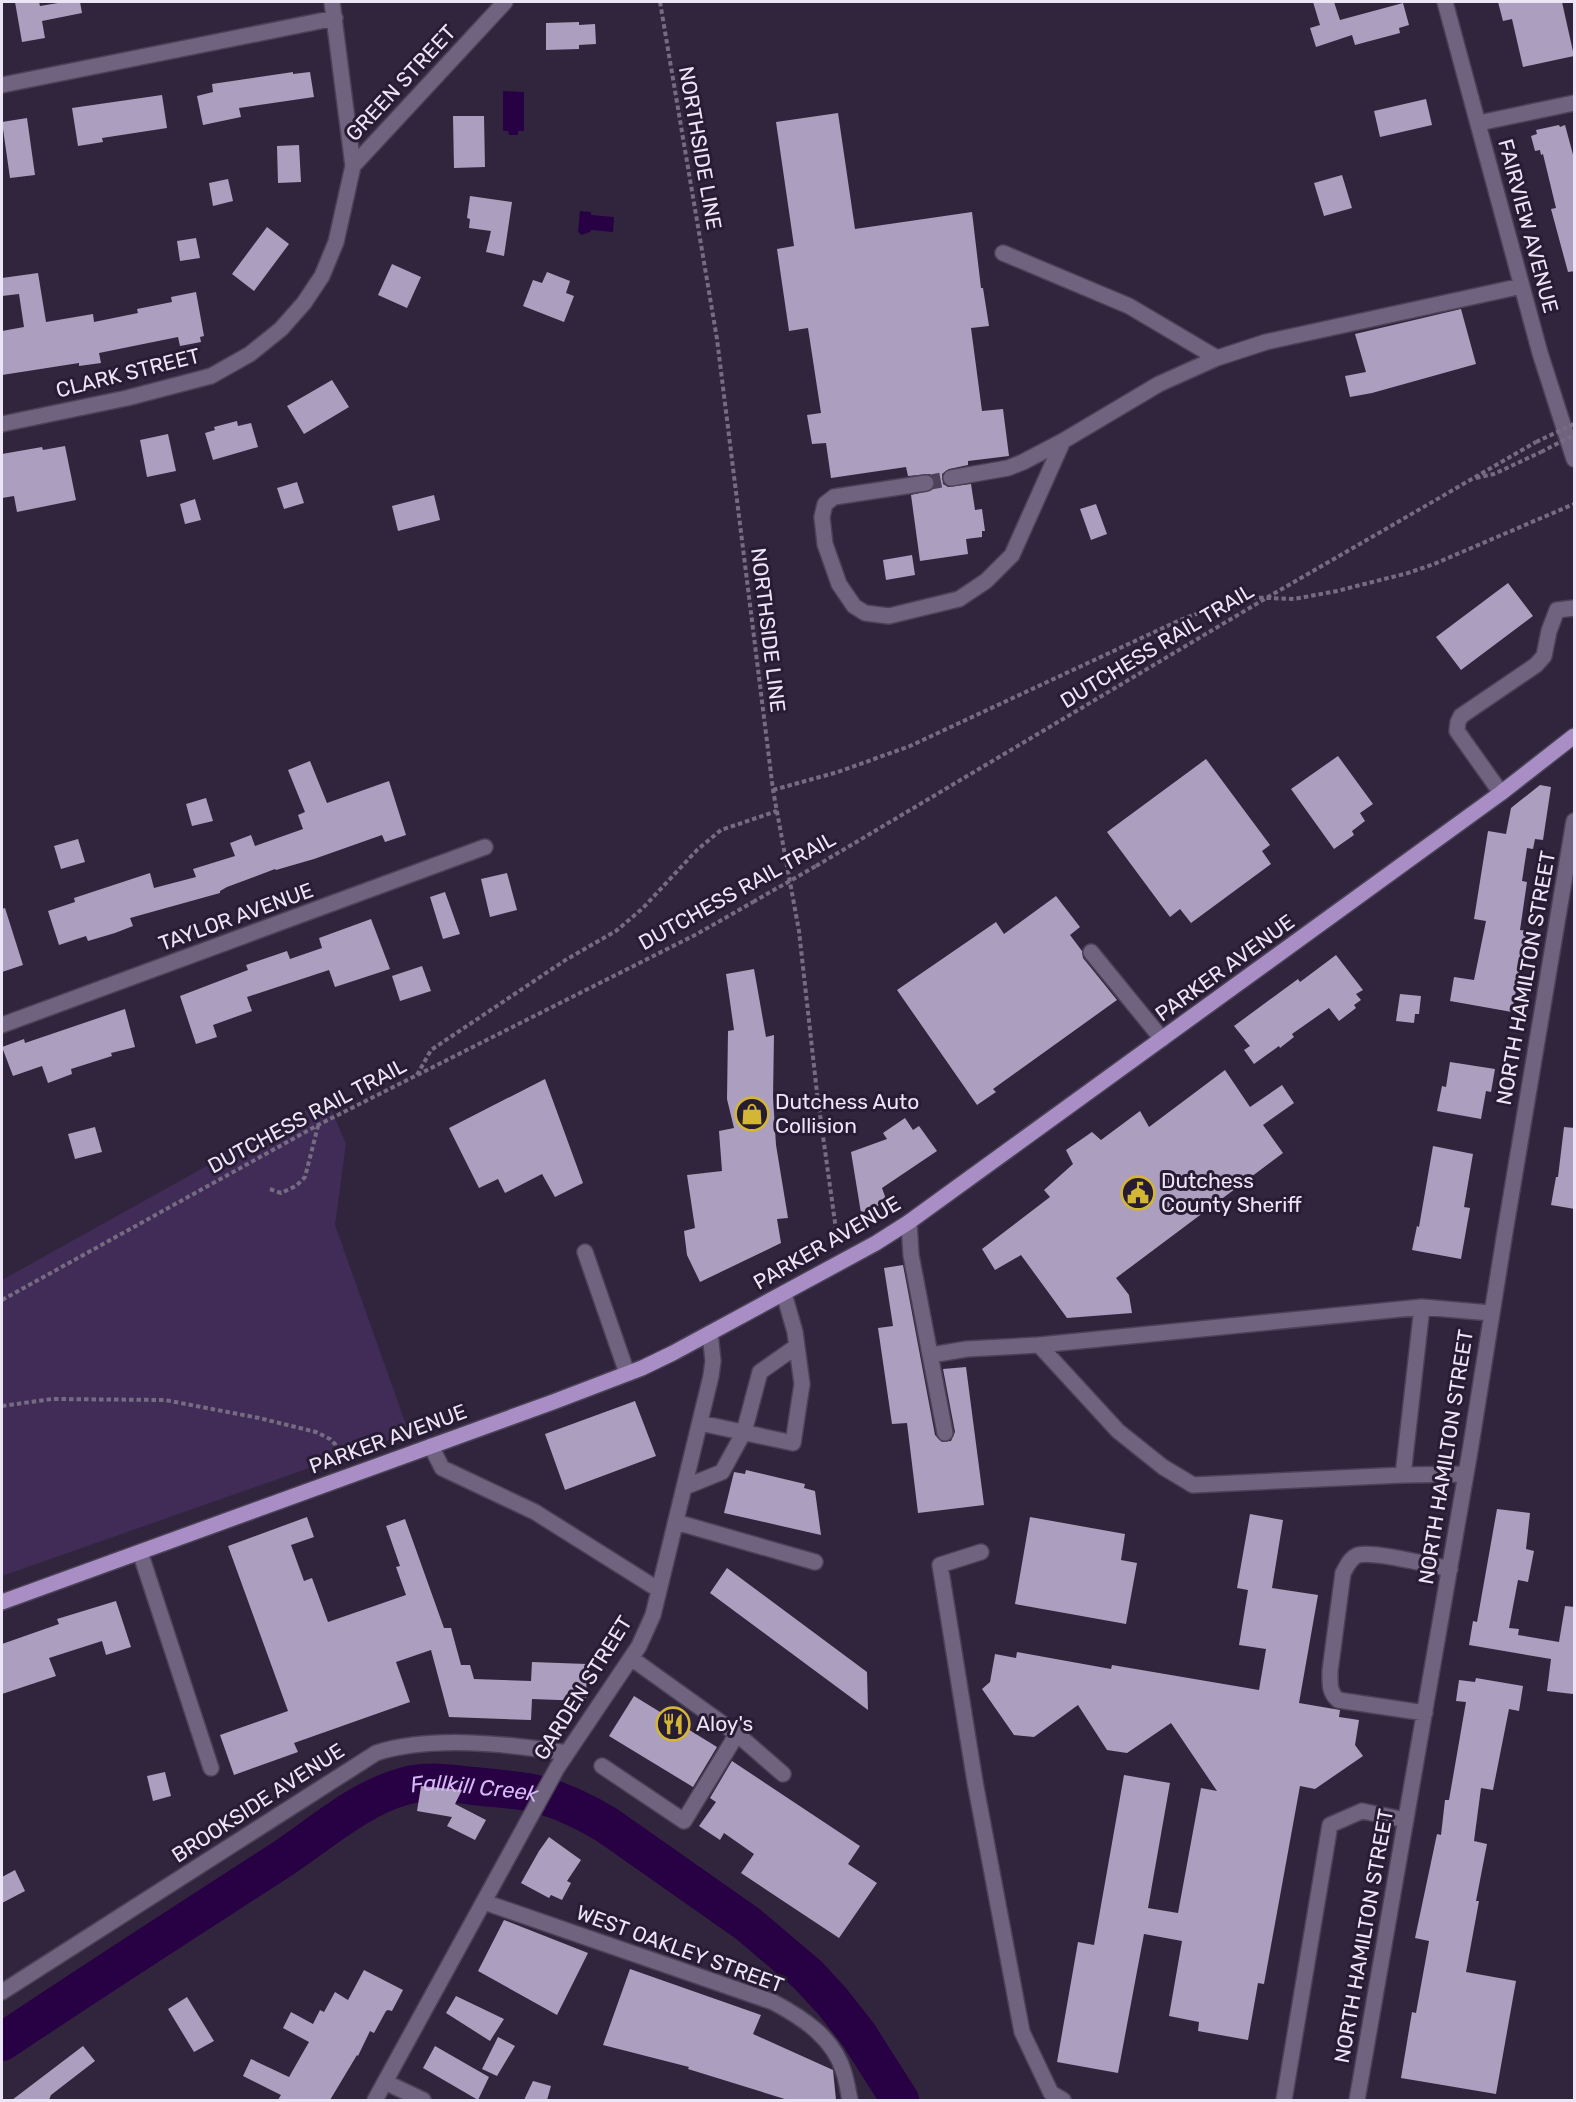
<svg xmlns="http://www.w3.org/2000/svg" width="1576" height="2102" viewBox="0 0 1576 2102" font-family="Rubik,sans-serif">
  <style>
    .green { fill: #412b57 }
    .water { fill: #280044 }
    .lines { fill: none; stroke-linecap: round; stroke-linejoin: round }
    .river { stroke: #280044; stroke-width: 38 }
    .building { fill: #ac9ebe }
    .minor-tunnel { stroke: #4d425a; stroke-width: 15; stroke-dasharray: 15 8; stroke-linecap: butt }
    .minor-casing { stroke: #4c4257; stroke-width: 18 }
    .major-casing { stroke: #4c4257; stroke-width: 18 }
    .path { stroke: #766c82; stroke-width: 4; stroke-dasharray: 4.5 3; stroke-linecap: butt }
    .minor { stroke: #706380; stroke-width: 15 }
    .major { stroke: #a88ec5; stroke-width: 15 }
    .path-bridge { stroke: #766c82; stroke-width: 4; stroke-dasharray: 4.5 3; stroke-linecap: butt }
    .labels { text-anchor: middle; stroke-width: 6; stroke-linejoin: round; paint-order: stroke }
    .street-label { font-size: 21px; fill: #ece5f6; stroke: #271c34 }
    .poi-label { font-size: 21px; fill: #ece5f6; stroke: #271c34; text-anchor: start }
    .water-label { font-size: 22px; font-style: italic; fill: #d5b9f6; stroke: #271c34 }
  </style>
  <rect width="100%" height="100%" fill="#31253e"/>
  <!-- green -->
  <path class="green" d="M327,1099L346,1144L335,1225L409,1433L2,1576V1280Z"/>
  <!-- water -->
  <path class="water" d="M503,91L524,92V131H518V135H509L508,131H503Z
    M580,211L591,212V215L614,217L613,232L591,230L590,232L581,235L578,231Z"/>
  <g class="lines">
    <!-- river -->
    <path class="river" id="s1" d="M2,2042C93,1981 185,1922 276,1863C318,1836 357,1799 405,1786C427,1780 451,1783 473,1786C491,1788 509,1789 527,1792C556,1797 582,1810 607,1825L748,1924L808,1975L832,2001L858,2034L900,2100"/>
  </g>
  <!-- building -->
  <path class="building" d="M15,2H39L40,6L64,2H80L82,13L42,21L45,38L22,42Z
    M1313,2H1334L1340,20L1403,3L1409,25L1399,28L1400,33L1355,45L1352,35L1316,47L1310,28L1320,25Z
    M1498,2H1562L1574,56L1523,67L1512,19L1503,21Z
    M579,22V25L595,24L596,44L579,45V49L546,50V23Z
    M293,72V74L310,72L314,97L239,108L241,117L203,125L197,96L213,92L212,84Z
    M162,95L167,128L102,138L103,142L78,146L72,108Z
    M1426,99L1432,125L1380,137L1374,111Z
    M838,113L855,229L972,212L981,288H983L989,326L971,328L982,411L1003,409L1009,456L968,461V465L949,469L942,474L943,484L948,487L971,484L975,510L982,509L985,531H982V537L966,539L968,554L920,561L911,495L932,490L936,482L930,474L908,476L906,467L831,478L826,443L812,444L807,415L821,413L808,328L789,331L777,249L794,246L776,122Z
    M453,116H484L485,167L454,168Z
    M27,118L35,175L10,178L2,122Z
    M1559,125L1560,127L1565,125L1575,162V271L1568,272L1551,209L1556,208L1543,154L1541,155L1540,150L1535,151L1531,136L1537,134L1536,130Z
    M299,145L301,182L278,183L277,146Z
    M1342,175L1352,208L1324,216L1314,183Z
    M228,179L233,201L213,206L209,183Z
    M470,196L512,202L504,256L486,252L491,231L469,228L470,219L467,218Z
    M267,227L289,244L254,291L232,274Z
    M196,238L200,258L180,261L177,241Z
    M392,264L421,277L407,308L378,295Z
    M547,272L570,281L566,293L574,296L564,322L523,306L533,280L542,283Z
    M38,273L46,322L93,314L94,322L138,313L137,309L172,302L171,297L196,292L204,336L200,337L201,342L180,346L178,337L99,353L101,363L79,366V363L2,375V331L24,327L19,294L2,296V278Z
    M1461,309L1476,364L1372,393L1350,397L1345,376L1366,372L1355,334Z
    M332,380L349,407L304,434L287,406Z
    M237,421L238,426L251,423L258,447L213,460L205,433L215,430L214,427Z
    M168,434L176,471L147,477L140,440Z
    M65,446L76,500L17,512L14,496L2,498V454L42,447L43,450Z
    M297,482L304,503L284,509L277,488Z
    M434,495L440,520L398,531L392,506Z
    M195,499L201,520L185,524L180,504Z
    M1096,504L1107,534L1091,540L1080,509Z
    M912,555L915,575L886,580L883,560Z
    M1508,583L1533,616L1461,670L1436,637Z
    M1338,756L1373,804L1360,813L1365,821L1352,831L1354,835L1334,849L1291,789Z
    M1206,759L1270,845L1262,851L1271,864L1191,923L1180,909L1170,917L1107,832Z
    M310,761L327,803L389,781L406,835L385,842L382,835L314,859L276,870L275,869L227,887L220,891V893L130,918L133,926L115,933L88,941L86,936L59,945L48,911L75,902L74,898L150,873L154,888L196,877L193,869L235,856L230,843L251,835L255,846L303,829L298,815L305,812L288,770Z
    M1540,785L1551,787L1543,840L1535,839L1533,849L1527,848L1522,881L1527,882L1520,930L1527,931L1512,1012L1450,1001L1454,977L1474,980L1486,921L1474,919L1488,831L1506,834L1511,808Z
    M206,798L213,821L192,826L186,804Z
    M78,839L85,862L61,869L54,846Z
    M507,873L517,910L490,917L481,879Z
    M445,892L460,934L443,939L430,897Z
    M1056,896L1080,927L1070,935L1082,951L1083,958L1117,1000L993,1089L996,1092L977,1105L897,990L996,922L1004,934Z
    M5,908L23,965L2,972V909Z
    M371,919L390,969L335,987L329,970L247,997L252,1011L213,1025L217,1037L196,1044L180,996L248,970L246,965L287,951L290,959L322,948L319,938Z
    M1336,955L1363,990L1356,994L1361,1000L1354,1005L1356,1008L1339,1021L1329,1008L1292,1034L1294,1037L1280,1048L1279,1046L1254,1064L1244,1050L1250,1046L1234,1026L1298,979L1300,982Z
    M422,966L431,991L400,1001L392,976Z
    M754,969L766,1037L774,1035L773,1097L776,1145L788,1218L777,1219L781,1243L700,1282L687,1255L684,1231L695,1228L687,1175L722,1171L719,1131L734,1128L727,1099L728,1031L734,1030L726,974Z
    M1400,994L1421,996L1419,1014H1415L1414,1023L1396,1021Z
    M125,1009L135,1047L111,1053L112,1056L71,1069L72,1074L48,1083L42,1066L13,1076L2,1047L24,1039L25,1043Z
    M1450,1062L1495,1069L1491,1092L1486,1091L1481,1119L1437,1111L1442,1086L1446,1087Z
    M1225,1070L1250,1107L1282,1085L1294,1103L1263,1125L1283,1153L1116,1278L1129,1295L1132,1313L1067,1318L1021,1255L995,1270L982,1249L1050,1197L1044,1190L1073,1164L1066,1150L1092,1132L1101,1140L1140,1111L1149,1127Z
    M545,1079L583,1183L555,1197L542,1174L505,1193L498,1179L479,1188L449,1128Z
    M905,1118L913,1130L919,1126L937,1151L882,1188L887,1202L861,1213L851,1152L887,1139L883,1133Z
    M95,1127L102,1152L75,1159L68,1134Z
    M1564,1127L1575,1128V1209L1551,1205L1556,1177H1558Z
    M1433,1146L1473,1154L1464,1207L1470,1208L1461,1259L1412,1250L1417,1226L1419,1227Z
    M903,1265L935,1435L942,1442L951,1441L955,1432L943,1369L966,1367L984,1505L918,1513L907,1423L892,1424L878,1328L893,1326L884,1268Z
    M635,1401L656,1456L565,1490L545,1434Z
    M746,1470L805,1484L804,1488L815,1491L821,1535L724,1513L734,1472L745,1474Z
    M1497,1509L1530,1513L1526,1549L1534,1551L1528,1582L1518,1580L1509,1628L1519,1629L1518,1635L1559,1642L1565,1606L1575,1607L1573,1694L1547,1691L1551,1659L1469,1645L1473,1621L1477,1622Z
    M1250,1514L1283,1520L1272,1588L1318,1595L1299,1703L1340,1710L1339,1717L1359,1720L1355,1745L1363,1756L1315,1789L1300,1786L1264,1984L1258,1983L1248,2040L1198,2031L1199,2022L1169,2016L1182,1941L1144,1934L1118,2073L1057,2062L1078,1942L1094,1945L1124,1775L1170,1783L1148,1908L1178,1913L1201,1788L1217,1791L1171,1723L1127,1753L1107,1750L1078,1705L1034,1737L1014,1735L982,1689L990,1682L995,1654L1016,1658L1017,1652L1111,1669L1112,1665L1259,1690L1266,1649L1239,1645L1248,1590L1237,1588Z
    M307,1517L314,1537L291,1545L304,1581L312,1578L328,1622L406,1595L396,1567L400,1566L386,1526L405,1519L444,1628H451L461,1665H470L474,1679L531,1681L532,1662L587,1664L586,1701L532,1699L531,1720L449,1717L431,1650L396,1662L410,1702L294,1743L298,1752L234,1775L220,1735L288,1711L228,1546Z
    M1030,1517L1125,1534L1121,1560L1137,1563L1126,1624L1015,1604Z
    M727,1568L867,1672L868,1710L710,1593Z
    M116,1601L131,1647L106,1655L102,1641L49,1658L56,1676L2,1694V1644L59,1624L57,1619Z
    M1476,1678L1523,1686L1519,1711L1509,1709L1493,1790L1481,1788L1474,1841L1487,1844L1476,1901H1479L1466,1972L1516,1981L1496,2094L1401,2078L1412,2012L1416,2013L1429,1941L1415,1938L1437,1834L1441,1835L1445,1800H1449L1466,1702L1456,1701L1459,1680L1475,1682Z
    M634,1696L717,1747L693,1787L609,1736Z
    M732,1761L860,1846L848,1864L877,1883L839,1938L741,1873L754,1854L724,1833L720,1840L699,1826L716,1802L710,1798Z
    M165,1772L171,1796L153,1801L147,1776Z
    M421,1786L462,1790L455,1804L486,1820L475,1840L447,1826L452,1817L417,1811Z
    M549,1837L581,1860L567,1881L571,1883L562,1900L551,1895L549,1898L521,1883L539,1851Z
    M15,1870L25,1891L2,1903V1877Z
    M504,1920L588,1953L557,2015L478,1971Z
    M630,1969L761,2015L753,2034L833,2070L836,2100H788L688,2069L689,2067L603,2045Z
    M364,1970L403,1990L392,2011L388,2010L386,2011L374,2033L370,2031L358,2056L357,2055L330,2100H278L281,2095L243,2076L251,2059L289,2077L309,2042L283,2028L291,2012L313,2024L320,2010L324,2012L335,1992L348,2000Z
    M456,1996L504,2019L490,2041L446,2013Z
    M187,1997L214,2041L194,2052L168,2009Z
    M498,2037L515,2046L497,2076L482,2069Z
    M83,2046L95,2061L51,2095L49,2100H12Z
    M435,2046L489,2077L478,2100L423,2068Z
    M533,2081L551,2086L547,2100H524Z"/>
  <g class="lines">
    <!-- minor-tunnel -->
    <path class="minor-tunnel" d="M926,483L951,478"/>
    <!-- minor casing -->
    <g class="minor-casing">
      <path id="minor" d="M1445,2L1540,353L1574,459
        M2,85L335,18
        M1479,123L1574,103
        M353,166L505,2
        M1003,253L1129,306L1217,358
        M2,424L127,398L211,376L250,354L281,329L304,303L322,276L336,242L353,166L332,2
        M951,478L1008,468L1023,462L1063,441L1159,384L1217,358L1266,342L1522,286
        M926,483L834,497L825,504L822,517L825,544L839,584L854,606L865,613L889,616L959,599L986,581L1012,555L1063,441
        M1501,793L1457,731L1458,722L1461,716L1536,665L1544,656L1549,631L1557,610L1574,608
        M1091,952L1162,1039
        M2,1025L485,847
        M909,1222L911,1255L945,1433
        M585,1252L627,1373
        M1422,1307L1491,1313
        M931,1355L967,1349L1039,1345
        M700,1423L793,1443L802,1384L795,1332L784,1294
        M431,1446L442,1468L535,1512L659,1590
        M1403,1475L1422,1307L1039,1345L1118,1431L1163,1467L1193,1485L1403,1475L1466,1474
        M685,1487L722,1472L744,1432L760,1372L797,1346
        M676,1522L815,1562
        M140,1552L211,1768
        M981,1552L940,1565L975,1782L1022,2032L1051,2093L1063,2100
        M631,1658L737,1734L783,1774
        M1425,1713L1338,1700C1329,1692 1330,1684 1330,1671L1343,1573C1347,1566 1350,1558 1358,1555C1375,1551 1430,1565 1450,1569
        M602,1766L684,1821L737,1734
        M484,1902L773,2002C803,2018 834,2038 844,2073C847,2082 848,2091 850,2100
        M2,1992L376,1753C432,1735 509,1744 567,1753
        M385,2082L423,2100
        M375,2100L557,1768L639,1646L653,1615L711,1376L713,1361L710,1333
        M1284,2100L1330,1825L1362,1811L1406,1820
        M1357,2100L1470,1451L1505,1232L1574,821"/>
    </g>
    <!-- major casing -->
    <g class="major-casing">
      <path id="major" d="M2,1602L553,1402L642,1368L673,1353L876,1243L909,1222L1501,793L1574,736"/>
    </g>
    <!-- path -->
    <path class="path" d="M660,2L717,339L773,790L799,931L817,1093L838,1244
      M1476,478L1494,474L1541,452
      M773,790L838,772L910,746L1180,620L1243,597L1294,599L1337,591L1408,573L1434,564L1574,504
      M816,866L1268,597L1536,442
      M417,1075L431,1050L567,959L616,931L643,908L697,850L721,830L777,811
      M270,1189L281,1193L296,1186L305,1177L318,1126
      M2,1300L318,1125L697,934L753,902
      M2,1406L52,1399L165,1400L259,1418L316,1432L330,1439L335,1444L338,1451L382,1435"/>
    <!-- minor -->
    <use href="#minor" class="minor"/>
    <!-- major -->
    <use href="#major" class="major"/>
    <!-- path-bridge -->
    <path class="path-bridge" d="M1536,442L1574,424
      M1541,452L1574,435
      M753,902L816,866"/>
  </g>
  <!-- icons -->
  <defs>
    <g id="shop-ring" transform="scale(1.725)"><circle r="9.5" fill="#271c34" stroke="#d4b635" stroke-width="1.5"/><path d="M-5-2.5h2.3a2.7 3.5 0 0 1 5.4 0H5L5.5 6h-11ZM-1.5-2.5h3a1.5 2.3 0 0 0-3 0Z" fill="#d4b635"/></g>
    <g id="civic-ring" transform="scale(1.725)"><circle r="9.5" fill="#271c34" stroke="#d4b635" stroke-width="1.5"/><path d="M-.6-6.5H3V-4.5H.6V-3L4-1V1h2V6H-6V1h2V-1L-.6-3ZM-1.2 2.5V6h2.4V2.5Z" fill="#d4b635"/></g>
    <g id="restaurant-ring" transform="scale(1.725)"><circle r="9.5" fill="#271c34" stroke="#d4b635" stroke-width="1.5"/><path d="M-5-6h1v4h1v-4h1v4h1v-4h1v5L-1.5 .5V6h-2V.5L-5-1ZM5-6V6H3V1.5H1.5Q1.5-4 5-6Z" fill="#d4b635"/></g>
  </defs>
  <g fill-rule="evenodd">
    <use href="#shop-ring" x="752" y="1114"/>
    <use href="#civic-ring" x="1138" y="1193"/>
    <use href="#restaurant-ring" x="673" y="1724"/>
  </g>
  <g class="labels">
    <!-- street labels -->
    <g class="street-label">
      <text transform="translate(401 83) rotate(-47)" y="7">GREEN STREET</text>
      <text transform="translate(700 148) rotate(80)" y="7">NORTHSIDE LINE</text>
      <text transform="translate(1528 226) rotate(75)" y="7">FAIRVIEW AVENUE</text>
      <text transform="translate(128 373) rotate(-14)" y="7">CLARK STREET</text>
      <text transform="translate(768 630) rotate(83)" y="7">NORTHSIDE LINE</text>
      <text transform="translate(1157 646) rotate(-31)" y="7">DUTCHESS RAIL TRAIL</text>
      <text transform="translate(737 891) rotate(-29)" y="7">DUTCHESS RAIL TRAIL</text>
      <text transform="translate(236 917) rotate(-20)" y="7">TAYLOR AVENUE</text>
      <text transform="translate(1225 968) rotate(-36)" y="7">PARKER AVENUE</text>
      <text transform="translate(1526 978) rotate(-80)" y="7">NORTH HAMILTON STREET</text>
      <text transform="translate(307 1116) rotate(-28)" y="7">DUTCHESS RAIL TRAIL</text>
      <text transform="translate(827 1243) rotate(-30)" y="7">PARKER AVENUE</text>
      <text transform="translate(388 1439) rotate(-20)" y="7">PARKER AVENUE</text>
      <text transform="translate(1446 1457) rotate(-81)" y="7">NORTH HAMILTON STREET</text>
      <text transform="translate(583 1688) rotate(-58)" y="7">GARDEN STREET</text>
      <text transform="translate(258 1803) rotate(-33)" y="7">BROOKSIDE AVENUE</text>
      <text transform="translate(1364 1936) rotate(-80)" y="7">NORTH HAMILTON STREET</text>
      <text transform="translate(680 1949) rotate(20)" y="7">WEST OAKLEY STREET</text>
    </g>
    <!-- poi labels -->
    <g class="poi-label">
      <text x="775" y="1109">Dutchess Auto<tspan x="775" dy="24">Collision</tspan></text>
      <text x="1161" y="1188">Dutchess<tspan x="1161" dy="24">County Sheriff</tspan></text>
      <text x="696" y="1731">Aloy's</text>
    </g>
    <!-- water labels -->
    <g class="water-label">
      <text dy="8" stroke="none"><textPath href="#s1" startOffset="548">Fallkill Creek</textPath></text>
    </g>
  </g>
  <!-- border -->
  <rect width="1576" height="2102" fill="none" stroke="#ece5f6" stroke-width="6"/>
</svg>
